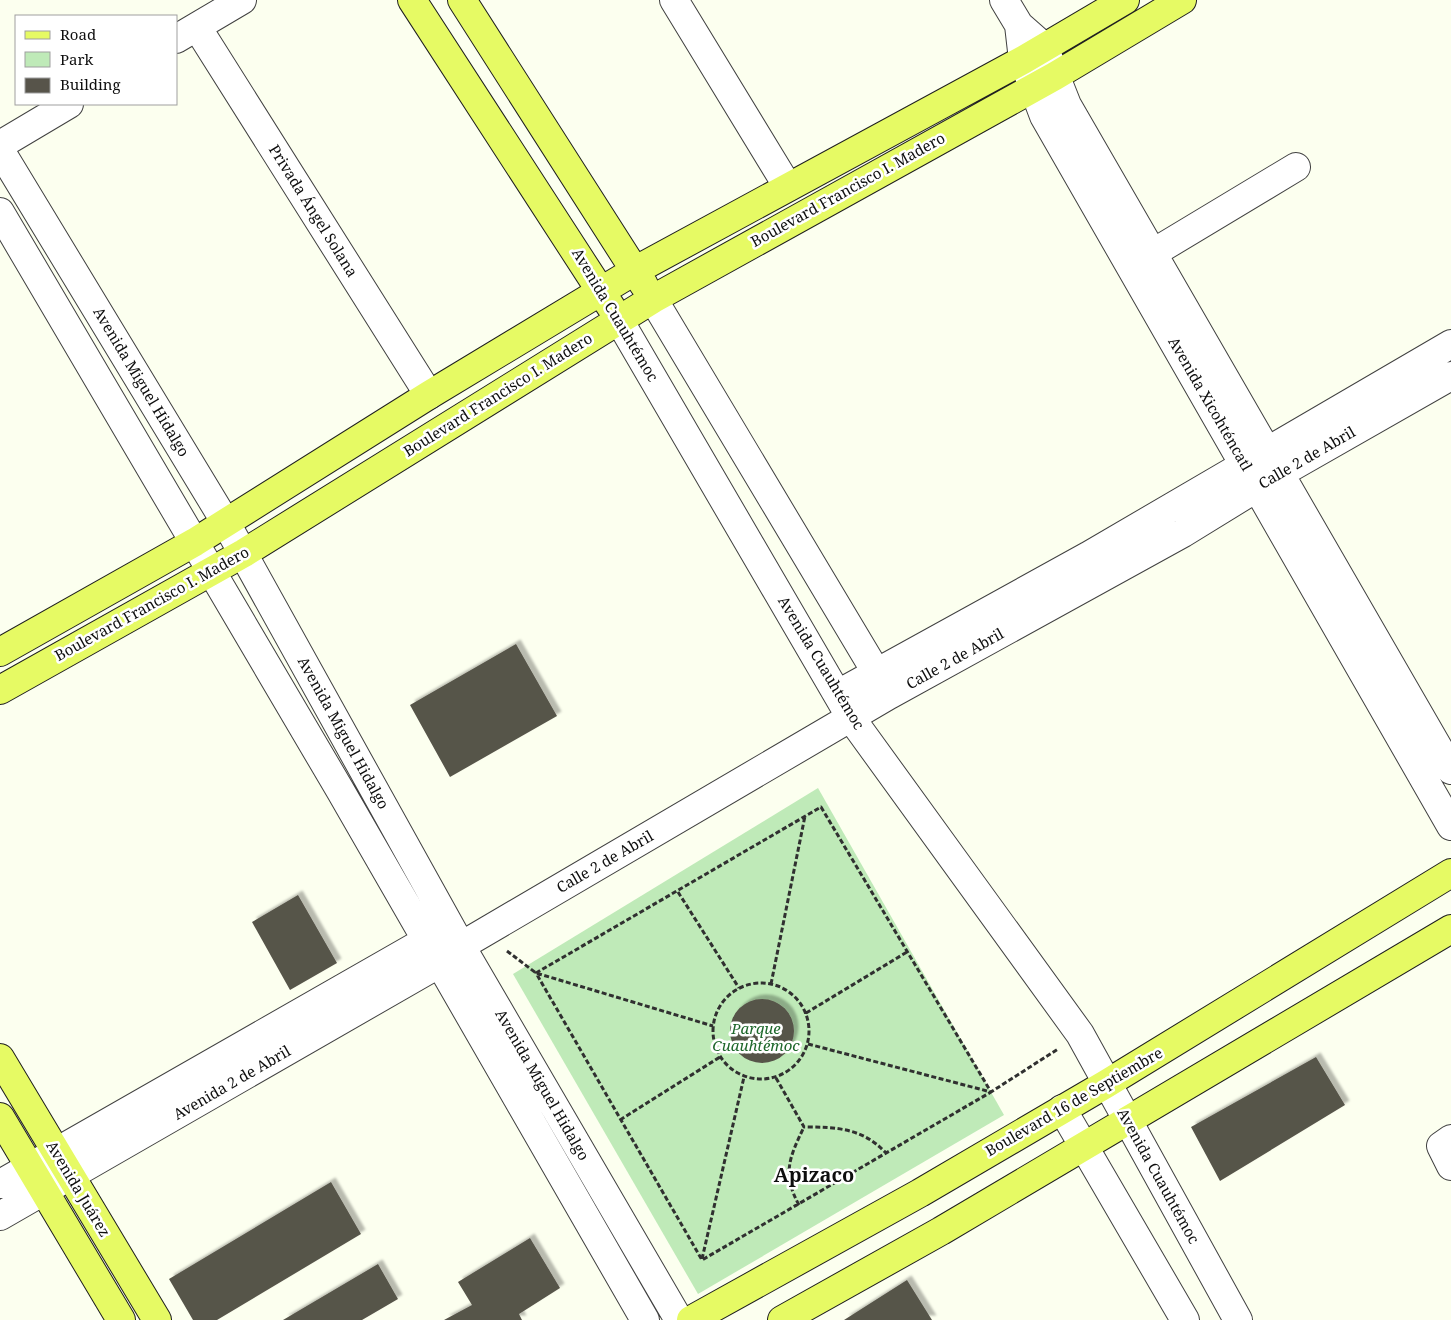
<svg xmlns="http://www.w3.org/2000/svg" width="1451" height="1320" viewBox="0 0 1451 1320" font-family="'Noto Serif',serif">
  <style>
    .green { fill: #bfeab8 }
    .building { fill: #57544a; filter: url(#shadow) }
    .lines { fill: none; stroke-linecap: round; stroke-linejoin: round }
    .minor-casing { stroke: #414141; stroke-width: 30 }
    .major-casing { stroke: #1f1f1f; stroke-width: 30 }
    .path { stroke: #303030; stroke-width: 3; stroke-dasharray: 5 2.5; stroke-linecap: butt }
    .minor { stroke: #fff; stroke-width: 28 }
    .major { stroke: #e6fa64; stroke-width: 28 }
    .labels { text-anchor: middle; stroke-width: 5; stroke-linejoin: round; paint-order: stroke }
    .street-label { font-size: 15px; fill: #0e0e0e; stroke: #fff }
    .park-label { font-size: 15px; font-style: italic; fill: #1d672a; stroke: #fff }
    .district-label { font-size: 20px; font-weight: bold; fill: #0e0e0e; stroke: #fff }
  </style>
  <defs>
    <filter id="shadow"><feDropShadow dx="4.5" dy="-4.5" stdDeviation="1" flood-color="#0004"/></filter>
  </defs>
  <rect width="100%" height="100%" fill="#fcffef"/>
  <!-- green -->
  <path class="green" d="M818,788L1004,1115L698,1294L513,974Z"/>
  <!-- building -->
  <path class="building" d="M516,644L557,716L450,777L410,705Z
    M298,895L337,963L290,990L252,922Z
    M730 1031a32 32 0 1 1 64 0a32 32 0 1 1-64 0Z
    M1316,1057L1345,1105L1220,1181L1191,1127Z
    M331,1182L361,1234L217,1320H193L169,1279Z
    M530,1238L560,1288L519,1314L522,1320H444L472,1305L458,1282Z
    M378,1264L398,1299L362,1320H283Z
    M907,1280L932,1320H844Z"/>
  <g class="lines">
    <!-- minor casing -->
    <g class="minor-casing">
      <path id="minor" d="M674,0L788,187
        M1004,0L1019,25L1044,47L1067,105L1451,770
        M1019,25L1023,60L1044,116L1451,826
        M197,27L429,395
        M176,39L242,0
        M0,145L69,104
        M0,150L226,523L461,946L679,1320
        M0,212L340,790L645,1320
        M1153,253L1296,167
        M653,299L885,687
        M619,320L851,718L1080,1034L1238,1320
        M838,694L1088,556L1451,344
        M1062,1109L1185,1320
        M1451,1139L1441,1146L1451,1166
        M0,1184L443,931
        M0,1216L440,963L461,946L889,695L1183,533L1279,474L1451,376"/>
    </g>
    <!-- major casing -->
    <g class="major-casing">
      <path id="major" d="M412,0L611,307
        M462,0L644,285
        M0,652L195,542L429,395L636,270L1023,60L1125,0
        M0,690L244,553L653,299L1055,76L1182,0
        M0,1058L157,1320
        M0,1117L121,1320
        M691,1320L920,1193L1106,1084L1451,873
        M782,1320L941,1231L1451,929"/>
    </g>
    <!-- path -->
    <path class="path" d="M821,807L991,1092L702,1260L536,973Z
      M678,892L739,988
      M507,951L536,973L713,1026
      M713 1031a48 48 0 1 1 96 0a48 48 0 1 1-96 0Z
      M771,984L805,816
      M806,1013L907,952
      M808,1044L991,1092L1058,1049
      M776,1078L804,1127C836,1127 862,1128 885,1152
      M620,1120L720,1057
      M799,1205C782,1174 789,1158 804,1127
      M702,1259L744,1077"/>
    <!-- minor -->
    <use href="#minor" class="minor"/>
    <!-- major -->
    <use href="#major" class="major"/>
  </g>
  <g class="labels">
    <!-- street labels -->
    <g class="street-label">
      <text transform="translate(848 190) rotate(-29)" y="5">Boulevard Francisco I. Madero</text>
      <text transform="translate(313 211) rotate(58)" y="5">Privada Ángel Solana</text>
      <text transform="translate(615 315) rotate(59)" y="5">Avenida Cuauhtémoc</text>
      <text transform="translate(141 382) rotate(59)" y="5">Avenida Miguel Hidalgo</text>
      <text transform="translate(498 395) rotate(-32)" y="5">Boulevard Francisco I. Madero</text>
      <text transform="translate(1210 404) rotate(60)" y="5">Avenida Xicohténcatl</text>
      <text transform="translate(1307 458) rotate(-30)" y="5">Calle 2 de Abril</text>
      <text transform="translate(152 604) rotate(-29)" y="5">Boulevard Francisco I. Madero</text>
      <text transform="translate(955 659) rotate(-29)" y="5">Calle 2 de Abril</text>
      <text transform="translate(821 663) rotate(59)" y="5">Avenida Cuauhtémoc</text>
      <text transform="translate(343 733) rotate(61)" y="5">Avenida Miguel Hidalgo</text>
      <text transform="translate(605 862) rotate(-30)" y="5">Calle 2 de Abril</text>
      <text transform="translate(232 1083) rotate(-30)" y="5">Avenida 2 de Abril</text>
      <text transform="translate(542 1085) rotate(60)" y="5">Avenida Miguel Hidalgo</text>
      <text transform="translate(1074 1102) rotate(-30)" y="5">Boulevard 16 de Septiembre</text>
      <text transform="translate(1158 1176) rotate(61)" y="5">Avenida Cuauhtémoc</text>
      <text transform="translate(78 1189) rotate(59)" y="5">Avenida Juárez</text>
    </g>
    <!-- park labels -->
    <g class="park-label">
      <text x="756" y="1034">Parque<tspan x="756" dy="17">Cuauhtémoc</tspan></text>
    </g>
    <!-- district labels -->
    <g class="district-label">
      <text x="814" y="1182">Apizaco</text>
    </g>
  </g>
  <!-- legend -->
  <rect x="15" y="15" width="162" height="90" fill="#ffffff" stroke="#9f9f9f"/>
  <rect x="25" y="31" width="25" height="8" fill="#e6fa64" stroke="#9f9f9f"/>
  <text x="60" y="40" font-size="15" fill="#0e0e0e">Road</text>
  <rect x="25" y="52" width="25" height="15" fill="#bfeab8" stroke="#9f9f9f"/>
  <text x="60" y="65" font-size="15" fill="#0e0e0e">Park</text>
  <rect x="25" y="78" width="25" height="15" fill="#57544a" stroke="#9f9f9f"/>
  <text x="60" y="90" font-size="15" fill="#0e0e0e">Building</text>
</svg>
